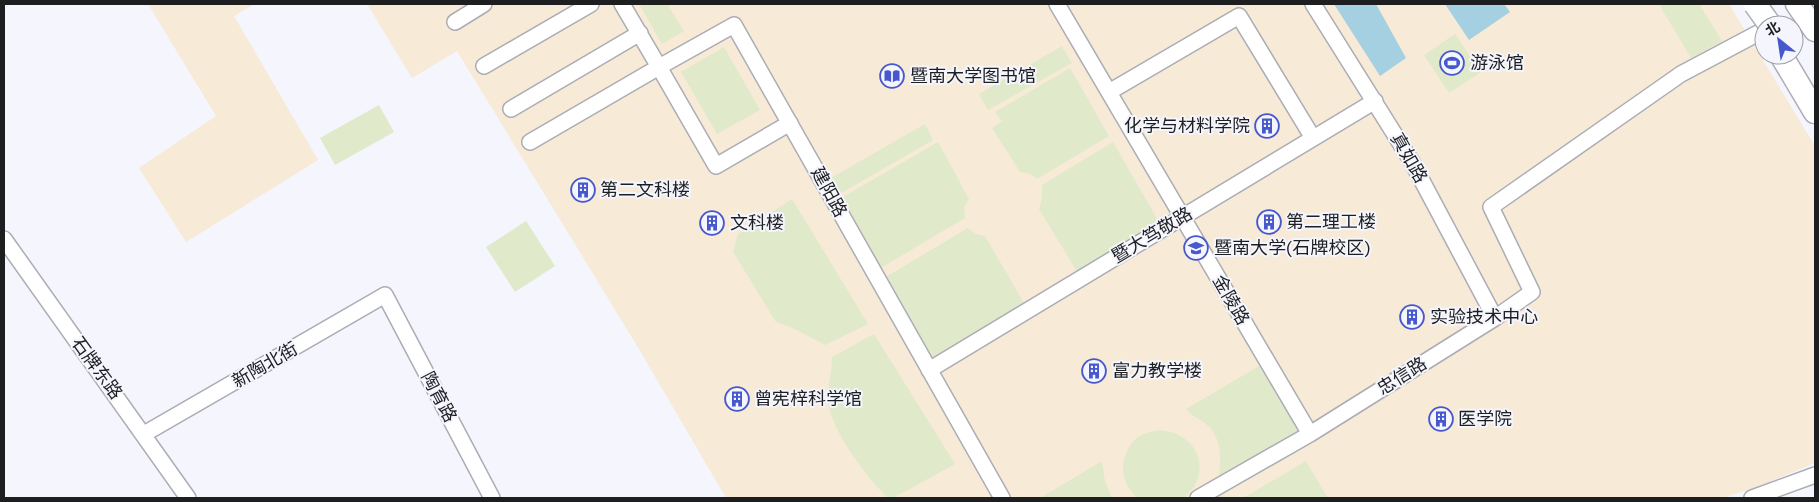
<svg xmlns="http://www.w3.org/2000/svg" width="1819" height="502" viewBox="0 0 1819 502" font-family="'Work Sans','Noto Sans SC',sans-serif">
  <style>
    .education { fill: #f7ead6 }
    .green { fill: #e0eaca }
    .water { fill: #a4d0e1 }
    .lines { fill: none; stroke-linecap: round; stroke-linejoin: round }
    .minor-casing { stroke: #acadb4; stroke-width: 18 }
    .highway-casing { stroke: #acadb4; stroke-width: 25 }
    .minor { stroke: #fff; stroke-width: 15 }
    .highway { stroke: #fff; stroke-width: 22 }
    .highway-bridge-casing { stroke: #acadb4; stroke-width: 25; stroke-linecap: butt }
    .highway-bridge { stroke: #fff; stroke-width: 22 }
    .labels { text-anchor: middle; stroke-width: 4; stroke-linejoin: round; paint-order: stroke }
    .poi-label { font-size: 18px; fill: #1d1e20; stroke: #f4f5fd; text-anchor: start }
    .street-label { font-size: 18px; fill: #1d1e20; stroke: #f4f5fd }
  </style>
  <rect width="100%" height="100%" fill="#f4f5fd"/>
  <!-- education -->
  <path class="education" d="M148,4H254L234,16L318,160L186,242L139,168L216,116Z
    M367,4H1729L1815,146V463L1759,486L1723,498H726L639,349L457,51L412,78Z"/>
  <!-- green -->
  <path class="green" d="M639,4H667L684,31L662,44Z
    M1663,4H1699L1722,41L1691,58L1660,6Z
    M1455,34L1481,72L1449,93L1424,55Z
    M1062,46L1072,63L988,110L979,94Z
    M724,47L760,110L717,134L681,72Z
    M1070,68L1109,136L1037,179L1031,174L1020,172L992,128L1002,121L995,112Z
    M379,105L394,132L335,165L320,138Z
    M925,124L933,140L838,195L829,179Z
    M938,142L969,199L964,207L965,218L874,272L834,202Z
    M1113,142L1163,229L1081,278L1039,209L1042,198V185Z
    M792,199L868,324L825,345L795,329L776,322L733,252L738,234Z
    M526,221L555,266L515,292L486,247Z
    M968,228L976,234L985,236L1028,310L929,370L879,281Z
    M874,334L955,464L893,498H888C867,477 827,427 828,396C828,383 832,370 832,357Z
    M1259,366L1300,432L1219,477C1221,458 1222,437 1206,424C1199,418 1192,417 1186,409Z
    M1160,430C1198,433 1214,472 1184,498H1138C1118,483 1118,453 1138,437C1145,433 1152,431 1160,430Z
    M1102,461L1105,481L1112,498H1040Z
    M1306,461L1328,498H1246L1245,497Z"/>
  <!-- water -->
  <path class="water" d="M1334,4H1376L1406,58L1380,76Z
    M1445,4H1504L1510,12L1469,40Z"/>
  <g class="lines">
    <!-- minor casing -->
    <g class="minor-casing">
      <path id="minor" d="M622,4L659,67L734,25L1002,498
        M1057,4L1310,434L1198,498
        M1313,4L1412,162L1495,318
        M455,22L484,4
        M484,66L591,4
        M1109,92L1239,16L1313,138
        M511,109L640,33
        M530,142L659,67L716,166L790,123
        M4,239L188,498
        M929,370L1375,101
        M144,434L385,295L492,498
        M1310,434L1495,318L1532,292L1491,207L1681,74L1764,30
        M1752,498L1815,475"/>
    </g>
    <!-- highway casing -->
    <g class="highway-casing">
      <path id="highway" d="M1797,4L1815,30
        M1781,55L1815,112"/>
    </g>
    <!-- minor -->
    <use href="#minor" class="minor"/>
    <!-- highway -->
    <use href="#highway" class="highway"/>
    <!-- highway-bridge casing -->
    <g class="highway-bridge-casing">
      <path id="highway-bridge" d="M1755,4L1770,25"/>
    </g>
    <!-- highway-bridge -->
    <use href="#highway-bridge" class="highway-bridge"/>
  </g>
  <!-- icons -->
  <defs>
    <g id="stadium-ring" transform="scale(1.25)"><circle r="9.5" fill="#f4f5fd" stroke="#4758cd" stroke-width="1.5"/><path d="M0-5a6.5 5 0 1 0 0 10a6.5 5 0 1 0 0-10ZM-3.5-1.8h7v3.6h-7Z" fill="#4758cd"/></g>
    <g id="library-ring" transform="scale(1.25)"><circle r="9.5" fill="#f4f5fd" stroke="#4758cd" stroke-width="1.5"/><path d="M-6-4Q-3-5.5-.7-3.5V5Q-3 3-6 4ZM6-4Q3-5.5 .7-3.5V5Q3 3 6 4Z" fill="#4758cd"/></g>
    <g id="building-ring" transform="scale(1.25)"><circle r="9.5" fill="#f4f5fd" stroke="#4758cd" stroke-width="1.5"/><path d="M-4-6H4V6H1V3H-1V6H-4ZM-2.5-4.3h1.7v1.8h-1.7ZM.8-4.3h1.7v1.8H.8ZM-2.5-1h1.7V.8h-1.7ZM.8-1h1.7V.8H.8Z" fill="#4758cd"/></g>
    <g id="university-ring" transform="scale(1.25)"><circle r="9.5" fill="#f4f5fd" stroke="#4758cd" stroke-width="1.5"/><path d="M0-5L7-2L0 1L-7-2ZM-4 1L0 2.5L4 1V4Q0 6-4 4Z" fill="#4758cd"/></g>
  </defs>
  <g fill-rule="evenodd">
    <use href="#stadium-ring" x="1452" y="63"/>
    <use href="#library-ring" x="892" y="76"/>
    <use href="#building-ring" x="1267" y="126"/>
    <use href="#building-ring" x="583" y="190"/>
    <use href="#building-ring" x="1269" y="222"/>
    <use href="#building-ring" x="712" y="223"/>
    <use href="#university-ring" x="1196" y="248"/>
    <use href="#building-ring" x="1412" y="317"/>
    <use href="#building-ring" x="1094" y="371"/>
    <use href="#building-ring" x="737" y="399"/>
    <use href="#building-ring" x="1441" y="419"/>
  </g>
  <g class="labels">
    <!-- poi labels -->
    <g class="poi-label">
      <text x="1470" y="69">游泳馆</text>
      <text x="910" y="82">暨南大学图书馆</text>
      <text x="1250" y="132" text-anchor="end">化学与材料学院</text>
      <text x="600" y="196">第二文科楼</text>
      <text x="1286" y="228">第二理工楼</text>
      <text x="730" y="229">文科楼</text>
      <text x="1214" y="254">暨南大学(石牌校区)</text>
      <text x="1430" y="323">实验技术中心</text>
      <text x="1112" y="377">富力教学楼</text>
      <text x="754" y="405">曾宪梓科学馆</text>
      <text x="1458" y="425">医学院</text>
    </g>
    <!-- street labels -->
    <g class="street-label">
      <text transform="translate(1409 158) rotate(60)" y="6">真如路</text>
      <text transform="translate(829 192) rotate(61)" y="6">建阳路</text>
      <text transform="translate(1152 235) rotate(-31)" y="6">暨大笃敬路</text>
      <text transform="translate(1231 300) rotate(60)" y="6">金陵路</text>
      <text transform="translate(265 365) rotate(-30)" y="6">新陶北街</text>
      <text transform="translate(97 368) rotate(54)" y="6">石牌东路</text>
      <text transform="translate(1402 376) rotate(-32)" y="6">忠信路</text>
      <text transform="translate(439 397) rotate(62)" y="6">陶育路</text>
    </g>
  </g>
  <!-- border -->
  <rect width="1819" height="502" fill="none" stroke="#1d1e20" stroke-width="10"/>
  <!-- north arrow -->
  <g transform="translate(1779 40) rotate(330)"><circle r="24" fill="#f4f5fd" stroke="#9e9fa5"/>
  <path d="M0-4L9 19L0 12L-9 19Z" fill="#4758cd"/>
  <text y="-8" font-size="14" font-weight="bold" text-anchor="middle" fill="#1d1e20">北</text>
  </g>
</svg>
